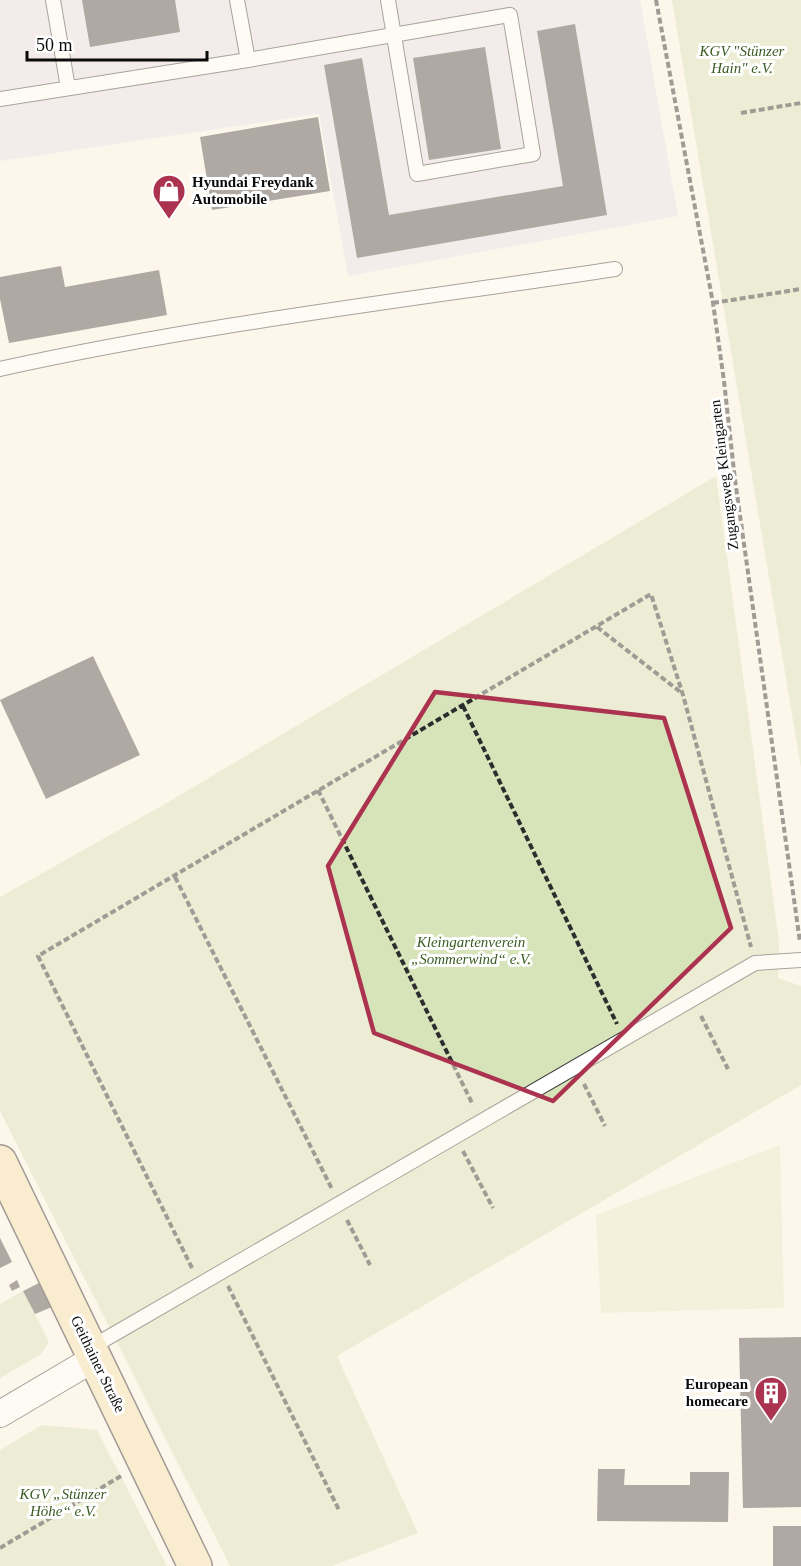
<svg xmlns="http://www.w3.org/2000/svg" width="801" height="1566" viewBox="0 0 801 1566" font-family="'Times New Roman',serif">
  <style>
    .industrial { fill: #e6e0e9 }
    .green { fill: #d7e3b9 }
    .pitch { fill: #e6ebca }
    .building { fill: #524b49 }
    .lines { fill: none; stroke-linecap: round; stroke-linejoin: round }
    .lane-casing { stroke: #3e3e3e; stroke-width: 16 }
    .street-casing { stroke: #3e3e3e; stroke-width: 28 }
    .secondary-casing { stroke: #2d2d2d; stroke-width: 36 }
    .path { stroke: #2d2d2d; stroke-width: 4; stroke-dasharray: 6 3; stroke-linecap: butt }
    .lane { stroke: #fff; stroke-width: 14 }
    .street { stroke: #fff; stroke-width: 26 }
    .secondary { stroke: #f6e0ad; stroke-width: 33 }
    .marked { fill: none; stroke: #ab3350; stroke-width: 4.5; stroke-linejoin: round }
    .labels { text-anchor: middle; stroke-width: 6; stroke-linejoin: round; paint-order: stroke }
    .park-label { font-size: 15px; font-style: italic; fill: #395b23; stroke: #fff }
    .poi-label { font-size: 15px; font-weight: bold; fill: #0b0b0b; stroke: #fff; text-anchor: start }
    .street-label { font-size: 15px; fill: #0b0b0b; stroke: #fff }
  </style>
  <rect width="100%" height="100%" fill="#fdf6eb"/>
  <!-- industrial -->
  <path class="industrial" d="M0,0H640L678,216L348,276L319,114L0,161Z"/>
  <!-- green -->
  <path class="green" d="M672,0H801V768Z
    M716,476L779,942L778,978L801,986V1085L337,1356L418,1533L332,1566H230L0,1111V897L165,804Z
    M23,1291L49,1342L41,1354L0,1378V1304Z
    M42,1425L97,1430L167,1566H0V1450Z"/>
  <!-- pitch -->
  <path class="pitch" d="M780,1145L784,1308L601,1313L596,1215Z"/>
  <!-- building -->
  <path class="building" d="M82,0H175L180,32L90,47Z
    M575,24L607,215L357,258L324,65L362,58L389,215L563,186L537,31Z
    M485,47L501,149L429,160L413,58Z
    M318,117L330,191L212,210L200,137Z
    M61,266L65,287L159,270L167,315L9,343L0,299V277Z
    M93,656L140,755L46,799L0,700Z
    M0,1238L12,1262L0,1268Z
    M17,1280L20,1287L12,1291L9,1285Z
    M39,1283L52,1307L35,1314L23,1291Z
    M801,1337V1507L743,1508L739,1338Z
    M598,1469H625L624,1485H690V1472H729L728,1522L597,1521Z
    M773,1526H801V1566H773Z"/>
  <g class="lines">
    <!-- lane casing -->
    <g class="lane-casing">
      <path id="lane" d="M53,0L68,88
        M248,60L510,15L533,154L417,174L388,0
        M0,99L248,60L237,0
        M0,369C202,324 410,300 615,269
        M90,1348L755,963L801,960"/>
    </g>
    <!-- street casing -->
    <g class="street-casing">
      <path id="street" d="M0,1414L95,1358"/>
    </g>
    <!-- secondary casing -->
    <g class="secondary-casing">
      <path id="secondary" d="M0,1162L195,1566"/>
    </g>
    <!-- path -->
    <path class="path" d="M656,0L713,303L724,381L735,480L800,942
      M741,113L801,103
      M713,303L801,289
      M597,627L683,694
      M463,706L617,1024
      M318,790L473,1105
      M175,877L332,1189
      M701,1016L728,1069
      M584,1084L605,1126
      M463,1151L493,1208
      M347,1220L370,1265
      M192,1268L38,956L651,594L683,695L751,947
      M228,1286L339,1510
      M0,1548L121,1476"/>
    <!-- lane -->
    <use href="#lane" class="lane"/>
    <!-- street -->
    <use href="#street" class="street"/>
    <!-- secondary -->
    <use href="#secondary" class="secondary"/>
  </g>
  <!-- marked area -->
  <path d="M0 0H801V1566H0ZM435,692L664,718L731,928L553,1101L374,1033L328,866Z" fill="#fdf6eb" fill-opacity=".55" fill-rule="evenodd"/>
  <path class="marked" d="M435,692L664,718L731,928L553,1101L374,1033L328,866Z"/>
  <!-- icons -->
  <defs>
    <g id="shop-pin" transform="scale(1.725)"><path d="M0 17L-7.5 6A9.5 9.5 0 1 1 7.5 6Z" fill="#ab3350" stroke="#fff"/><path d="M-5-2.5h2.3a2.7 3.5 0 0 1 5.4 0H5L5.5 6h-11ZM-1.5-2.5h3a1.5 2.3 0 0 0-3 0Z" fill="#fff"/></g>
    <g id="building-pin" transform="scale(1.725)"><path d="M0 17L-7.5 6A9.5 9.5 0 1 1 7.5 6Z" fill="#ab3350" stroke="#fff"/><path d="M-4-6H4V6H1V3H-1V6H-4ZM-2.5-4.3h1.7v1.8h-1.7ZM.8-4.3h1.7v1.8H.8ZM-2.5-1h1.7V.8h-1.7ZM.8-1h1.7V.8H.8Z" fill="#fff"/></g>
  </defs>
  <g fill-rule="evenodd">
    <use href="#shop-pin" x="169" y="191"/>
    <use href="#building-pin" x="771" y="1393"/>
  </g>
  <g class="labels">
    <!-- park labels -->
    <g class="park-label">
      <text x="742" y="56">KGV "Stünzer<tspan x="742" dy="17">Hain" e.V.</tspan></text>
      <text x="471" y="947">Kleingartenverein<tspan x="471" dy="17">„Sommerwind“ e.V.</tspan></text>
      <text x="63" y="1499">KGV „Stünzer<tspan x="63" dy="17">Höhe“ e.V.</tspan></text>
    </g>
    <!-- poi labels -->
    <g class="poi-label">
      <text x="192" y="187">Hyundai Freydank<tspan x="192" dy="17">Automobile</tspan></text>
      <text x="748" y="1389" text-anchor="end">European<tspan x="748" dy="17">homecare</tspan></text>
    </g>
    <!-- street labels -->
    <g class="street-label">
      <text transform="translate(724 475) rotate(-97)" y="5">Zugangsweg Kleingarten</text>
      <text transform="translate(98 1364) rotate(64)" y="5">Geithainer Straße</text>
    </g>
  </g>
  <!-- scale -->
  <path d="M27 51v9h180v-9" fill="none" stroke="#0b0b0b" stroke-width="3"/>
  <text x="36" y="51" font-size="18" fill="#0b0b0b" stroke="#ffffff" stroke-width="4.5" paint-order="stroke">50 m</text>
</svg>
